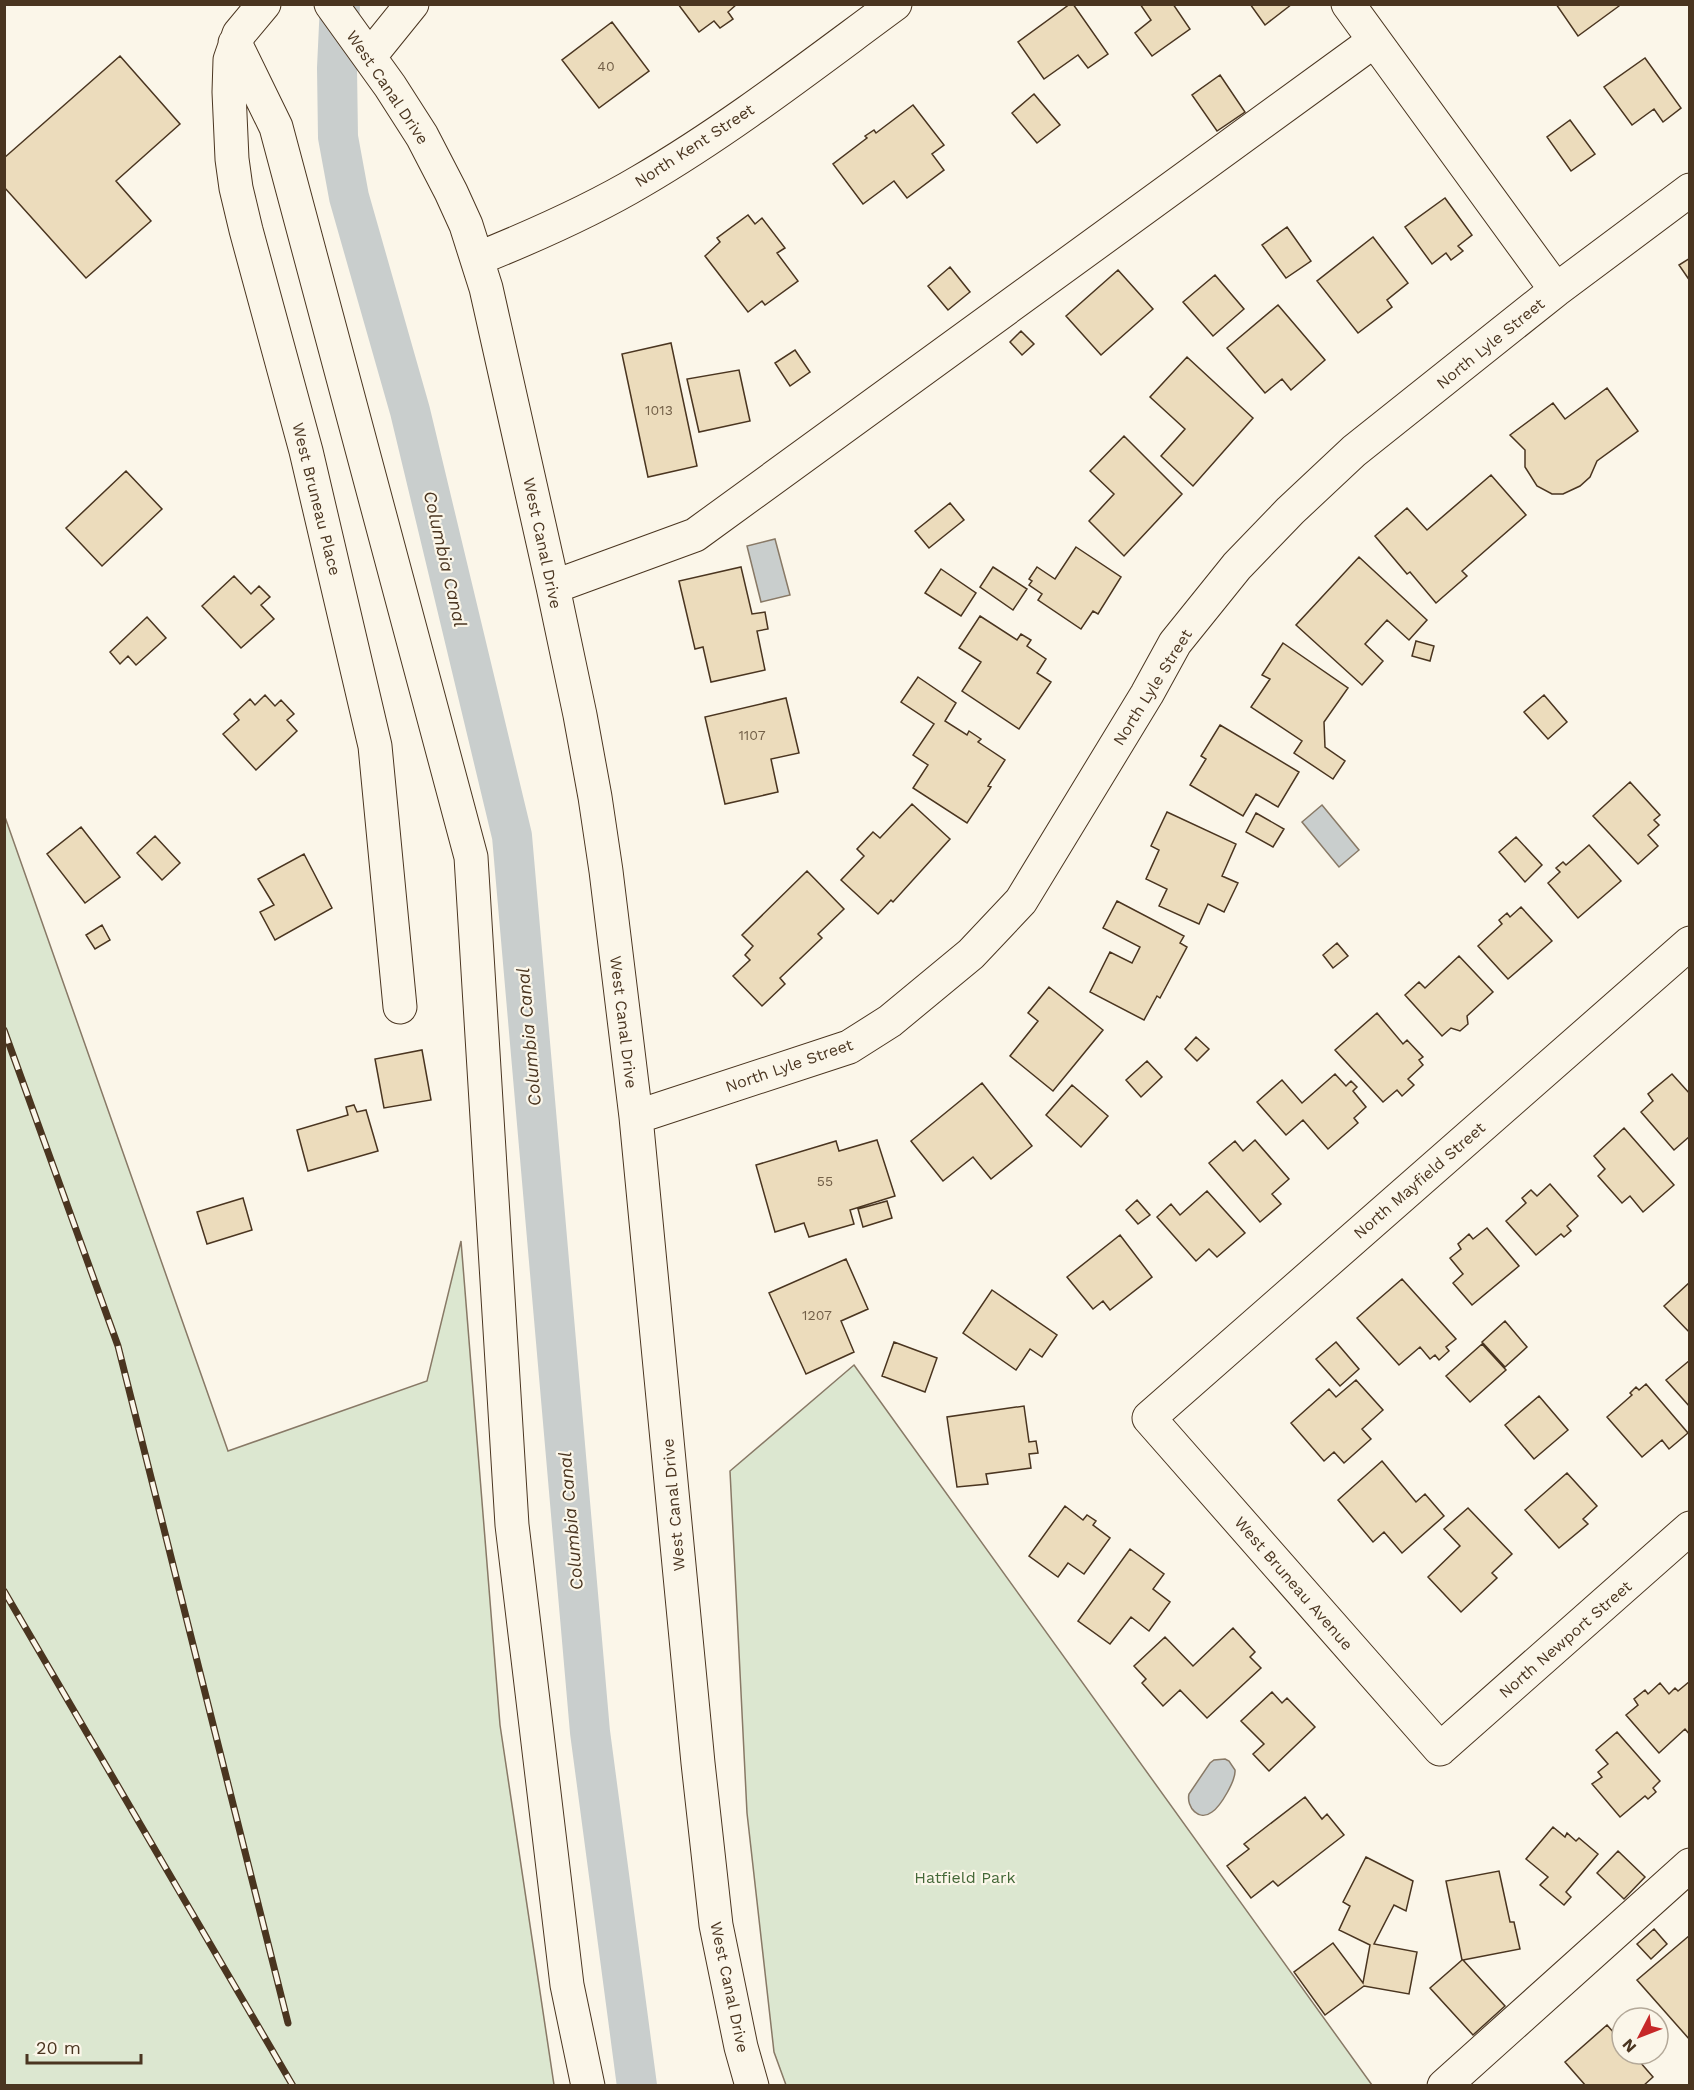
<svg xmlns="http://www.w3.org/2000/svg" width="1694" height="2090" viewBox="0 0 1694 2090" font-family="'Work Sans',sans-serif">
  <style>
    .green { fill: #dce7d0; stroke: #887966; stroke-width: 1.5 }
    .water { fill: #c9cecd; stroke: #887966; stroke-width: 1.5 }
    .lines { fill: none; stroke-linecap: round; stroke-linejoin: round }
    .canal { stroke: #c9cecd; stroke-width: 40 }
    .building { fill: #ecdcbc; stroke: #4a3520; stroke-width: 1.5 }
    .minor-casing { stroke: #4a3520; stroke-width: 35 }
    .minor { stroke: #fbf6e9; stroke-width: 33 }
    .rail-casing { stroke: #4a3520; stroke-width: 7 }
    .rail { stroke: #fbf6e9; stroke-width: 4.5; stroke-dasharray: 14; stroke-linecap: butt }
    .labels { text-anchor: middle; stroke-width: 4.5; stroke-linejoin: round; paint-order: stroke }
    .number-label { font-size: 14px; fill: #725f47 }
    .street-label { font-size: 16px; fill: #4a3520; stroke: #fbf6e9 }
    .park-label { font-size: 16px; fill: #436837; stroke: #fbf6e9 }
    .water-label { font-size: 18px; font-style: italic; fill: #4a3520; stroke: #fbf6e9 }
  </style>
  <rect width="100%" height="100%" fill="#fbf6e9"/>
  <!-- green -->
  <path class="green" d="M5,817L228,1451L427,1381L461,1241L500,1725L554,2085H5Z
    M854,1365L1372,2085H786L774,2052L747,1813L730,1471Z"/>
  <!-- water -->
  <path class="water" d="M775,539L790,595L761,602L747,546Z
    M1322,805L1359,850L1339,867L1302,822Z
    M1225,1759L1229,1761L1235,1770C1236,1780 1221,1806 1212,1812C1199,1822 1186,1807 1189,1794L1210,1763L1214,1760Z"/>
  <g class="lines">
    <!-- canal -->
    <path class="canal" d="M340,4L337,68L338,137L349,197L410,411L512,836L590,1732L637,2086"/>
  </g>
  <!-- building -->
  <path class="building" d="M678,4H737L728,12L733,19L720,28L714,21L699,32Z
    M1070,4H1073L1108,54L1088,68L1078,55L1044,79L1018,42Z
    M1140,4H1173L1190,29L1152,56L1135,33L1151,20Z
    M1250,4H1292L1265,25Z
    M1556,4H1617L1619,6L1578,36Z
    M612,22L649,71L599,108L562,60Z
    M120,56L180,124L116,181L151,221L86,278L4,187V158Z
    M1645,58L1681,108L1663,122L1654,109L1632,125L1604,87Z
    M1220,75L1245,112L1217,131L1192,95Z
    M1034,94L1060,125L1037,143L1012,113Z
    M913,105L944,145L932,154L944,170L907,198L894,181L863,204L833,164L867,138L865,136L874,130L876,133Z
    M1570,120L1595,154L1571,171L1547,137Z
    M1445,198L1472,235L1458,246L1463,251L1451,260L1446,253L1432,264L1405,227Z
    M748,215L755,224L762,218L785,248L777,253L798,281L765,305L762,301L748,312L705,256L720,242L717,238Z
    M1287,227L1311,261L1286,278L1262,245Z
    M1373,237L1408,283L1387,300L1392,307L1358,333L1317,281Z
    M1690,258V281L1679,265Z
    M950,267L970,292L948,310L928,286Z
    M1118,270L1153,309L1101,355L1066,316Z
    M1215,275L1244,309L1213,336L1183,302Z
    M1278,305L1325,360L1291,390L1282,379L1265,393L1227,348Z
    M1021,331L1034,344L1022,355L1010,342Z
    M671,343L697,466L648,477L622,354Z
    M795,350L810,372L790,386L775,363Z
    M1187,357L1253,418L1193,486L1161,456L1185,429L1150,397Z
    M739,370L750,421L699,432L687,379Z
    M1607,388L1638,431L1597,461L1590,477L1580,486L1563,494H1552L1537,486L1525,467V450L1510,435L1553,403L1565,419Z
    M1124,436L1182,494L1124,556L1089,521L1114,494L1090,471Z
    M126,471L162,509L102,566L66,528Z
    M1491,475L1526,515L1462,571L1467,576L1436,603L1410,572L1407,574L1375,536L1407,508L1427,530Z
    M950,503L964,520L929,548L915,531Z
    M1076,547L1121,577L1098,614L1093,611L1081,629L1038,600L1042,594L1029,585L1032,581L1029,579L1037,567L1055,579Z
    M1359,557L1427,620L1409,640L1387,620L1365,644L1383,661L1362,685L1296,625Z
    M741,567L752,614L765,612L768,629L757,631L765,670L711,682L703,647L695,649L679,581Z
    M993,567L1027,589L1013,610L980,587Z
    M941,569L976,593L961,616L925,593Z
    M234,576L251,594L259,586L270,597L261,605L274,619L241,648L202,606Z
    M980,616L1017,640L1021,634L1031,640L1027,646L1046,659L1037,673L1051,682L1019,729L962,691L981,662L959,648Z
    M147,617L166,638L136,665L128,656L120,664L110,652Z
    M1416,641L1434,646L1430,661L1412,656Z
    M1283,643L1348,688L1324,722L1325,747L1345,761L1333,779L1294,753L1302,741L1251,707L1270,679L1262,675Z
    M918,677L956,703L945,721L967,735L969,731L981,739L978,742L1005,760L988,786L991,787L967,823L913,788L928,765L913,755L934,724L901,702Z
    M265,695L275,706L281,700L294,714L287,720L297,731L256,770L223,734L239,720L234,714L250,699L255,705Z
    M1544,695L1567,722L1548,739L1524,712Z
    M786,698L799,753L771,759L778,792L725,804L705,717Z
    M1220,725L1299,772L1278,807L1256,794L1243,816L1190,785L1206,759L1201,756Z
    M1630,782L1660,815L1654,820L1659,825L1648,835L1658,846L1638,864L1593,816Z
    M912,804L950,839L893,902L891,900L878,914L841,880L864,856L857,849L873,832L880,838Z
    M1167,812L1236,844L1222,876L1238,883L1224,912L1208,904L1199,924L1159,906L1167,889L1146,879L1159,850L1151,846Z
    M1256,813L1284,829L1273,847L1246,832Z
    M81,827L120,877L85,903L47,854Z
    M155,836L180,863L162,880L137,853Z
    M1516,837L1542,865L1525,882L1499,852Z
    M1589,845L1621,881L1578,918L1548,883L1560,872L1556,868L1563,862L1566,865Z
    M304,854L332,908L275,940L260,912L274,905L258,879Z
    M807,871L844,909L818,934L822,938L780,978L785,984L762,1006L733,976L750,960L745,955L753,946L742,935Z
    M1117,901L1184,936L1180,943L1187,947L1160,998L1157,996L1144,1020L1090,992L1110,952L1132,963L1140,947L1103,928Z
    M1521,907L1552,941L1508,979L1478,946L1502,924L1499,920L1507,913L1510,917Z
    M102,925L110,940L95,949L86,935Z
    M1337,943L1348,956L1333,968L1323,955Z
    M1459,956L1493,992L1467,1016L1468,1024L1460,1031L1451,1028L1442,1036L1405,995L1419,982L1425,988Z
    M1049,987L1103,1030L1053,1091L1010,1056L1038,1021L1028,1013Z
    M1377,1013L1403,1044L1407,1040L1423,1057L1419,1060L1423,1065L1408,1079L1414,1085L1402,1096L1397,1090L1383,1102L1335,1050Z
    M1196,1037L1209,1049L1197,1061L1185,1049Z
    M422,1050L431,1100L384,1108L375,1059Z
    M1147,1061L1162,1077L1141,1097L1126,1080Z
    M1335,1074L1346,1086L1351,1081L1357,1087L1353,1091L1366,1107L1354,1118L1358,1123L1328,1149L1303,1120L1286,1135L1257,1102L1282,1080L1302,1103Z
    M1672,1074L1690,1094V1136L1674,1150L1641,1112L1653,1101L1648,1094Z
    M982,1083L1032,1146L991,1179L973,1157L943,1181L911,1141Z
    M1072,1085L1108,1116L1081,1147L1046,1115Z
    M354,1105L357,1112L366,1110L378,1151L308,1171L297,1130L348,1115L346,1107Z
    M1624,1128L1674,1185L1643,1212L1630,1196L1622,1203L1598,1176L1605,1169L1594,1156Z
    M877,1140L895,1196L850,1210L854,1224L809,1237L804,1223L775,1232L756,1165L836,1141L839,1151Z
    M1255,1140L1289,1179L1272,1194L1281,1204L1260,1222L1209,1163L1235,1141L1243,1151Z
    M1550,1184L1578,1216L1567,1226L1571,1231L1564,1237L1561,1234L1536,1255L1506,1221L1526,1203L1522,1198L1531,1190L1537,1196Z
    M1207,1191L1245,1233L1217,1257L1209,1249L1196,1261L1157,1217L1171,1204L1180,1215Z
    M243,1198L252,1230L207,1244L197,1212Z
    M1137,1200L1150,1215L1138,1224L1126,1210Z
    M887,1201L892,1218L863,1227L858,1209Z
    M1487,1228L1519,1266L1472,1305L1453,1283L1463,1274L1450,1258L1461,1249L1458,1244L1469,1234L1473,1239Z
    M1120,1235L1152,1277L1110,1310L1103,1301L1093,1309L1067,1277Z
    M846,1259L868,1309L841,1321L854,1352L806,1374L769,1293Z
    M1402,1279L1456,1339L1446,1347L1449,1351L1439,1360L1435,1355L1430,1359L1420,1347L1399,1365L1357,1318Z
    M1690,1282V1333L1664,1306Z
    M992,1290L1057,1335L1042,1357L1030,1349L1016,1370L963,1333Z
    M1505,1321L1527,1347L1505,1367L1482,1342Z
    M894,1342L937,1358L925,1392L882,1376Z
    M1336,1342L1359,1369L1340,1386L1316,1359Z
    M1482,1344L1506,1370L1470,1402L1446,1376Z
    M1690,1360V1407L1666,1380Z
    M1356,1380L1383,1410L1362,1429L1371,1439L1344,1463L1334,1452L1324,1461L1291,1423L1329,1389L1336,1397Z
    M1646,1384L1688,1433L1669,1449L1662,1440L1642,1457L1607,1417L1632,1395L1630,1393L1636,1387L1639,1390Z
    M1539,1396L1568,1430L1534,1459L1505,1425Z
    M1024,1406L1029,1442L1036,1441L1038,1453L1029,1454L1031,1468L986,1474L988,1484L957,1487L947,1417Z
    M1382,1461L1416,1502L1425,1494L1444,1516L1402,1553L1384,1532L1373,1542L1338,1500Z
    M1567,1473L1597,1506L1583,1519L1588,1524L1559,1548L1525,1510Z
    M1065,1506L1083,1520L1087,1515L1096,1521L1093,1525L1110,1538L1084,1574L1068,1563L1058,1577L1029,1556Z
    M1468,1508L1512,1554L1492,1573L1497,1578L1461,1612L1428,1577L1460,1546L1444,1529Z
    M1130,1549L1164,1574L1153,1589L1170,1602L1149,1631L1131,1617L1110,1644L1078,1621Z
    M1233,1628L1255,1652L1250,1657L1261,1668L1207,1718L1180,1690L1163,1706L1142,1683L1146,1679L1134,1666L1165,1637L1193,1666Z
    M1690,1681V1735L1685,1729L1659,1753L1626,1715L1638,1705L1634,1699L1645,1690L1648,1694L1660,1683L1669,1694L1675,1688L1678,1691Z
    M1272,1692L1282,1703L1287,1698L1315,1727L1269,1771L1253,1754L1264,1744L1241,1721Z
    M1617,1732L1660,1781L1653,1788L1656,1792L1648,1799L1645,1796L1620,1817L1592,1784L1602,1777L1598,1772L1608,1764L1596,1750Z
    M1305,1797L1322,1819L1327,1814L1344,1835L1278,1886L1273,1881L1251,1898L1227,1866L1249,1849L1244,1844Z
    M1553,1827L1565,1837L1567,1833L1576,1841L1579,1838L1598,1854L1566,1892L1571,1897L1564,1905L1540,1885L1548,1877L1526,1859Z
    M1618,1851L1645,1877L1624,1899L1597,1873Z
    M1366,1857L1413,1881L1406,1911L1394,1905L1374,1944L1417,1952L1409,1994L1364,1986L1325,2015L1294,1972L1333,1943L1363,1983L1370,1945L1339,1930L1350,1906L1343,1902Z
    M1499,1871L1510,1922H1514L1520,1949L1463,1960L1505,2006L1473,2035L1430,1988L1462,1960L1446,1881Z
    M1654,1929L1667,1944L1651,1959L1637,1944Z
    M1690,1935V2040L1637,1980Z
    M1607,2025L1622,2042V2054H1633L1653,2077L1643,2086H1586L1565,2062Z"/>
  <g class="lines">
    <!-- minor casing -->
    <g class="minor-casing">
      <path id="minor" d="M264,4L239,34L230,60L229,92L232,159L236,188L246,230L306,451L375,746L400,1007
        M331,4L390,86L422,136L451,192L466,225L486,288L553,587L580,715L595,797L606,871L636,1117L698,1763L716,1925L741,2047L752,2086
        M1348,4L1556,290
        M235,43L276,127L471,857L512,1525L567,1985L588,2086
        M370,56L412,4
        M477,259C534,236 589,212 641,181C730,129 812,65 895,4
        M553,587L695,535L1374,41
        M1690,943L1149,1418L1440,1749L1690,1528
        M636,1117L849,1047L890,1021L971,954L1021,901L1147,694L1175,643L1237,566L1290,511L1354,451L1556,290L1690,190
        M1444,2086L1690,1865"/>
    </g>
    <!-- minor -->
    <use href="#minor" class="minor"/>
    <!-- rail casing -->
    <g class="rail-casing">
      <path id="rail" d="M4,1030L118,1346L288,2023
        M4,1591L293,2086"/>
    </g>
    <!-- rail -->
    <use href="#rail" class="rail"/>
  </g>
  <g class="labels">
    <!-- number labels -->
    <g class="number-label">
      <text x="606" y="71">40</text>
      <text x="659" y="415">1013</text>
      <text x="752" y="740">1107</text>
      <text x="825" y="1186">55</text>
      <text x="817" y="1320">1207</text>
    </g>
    <!-- street labels -->
    <g class="street-label">
      <text transform="translate(388 87) rotate(56)" y="6">West Canal Drive</text>
      <text transform="translate(694 145) rotate(-33)" y="6">North Kent Street</text>
      <text transform="translate(1490 343) rotate(-39)" y="6">North Lyle Street</text>
      <text transform="translate(317 499) rotate(76)" y="6">West Bruneau Place</text>
      <text transform="translate(543 543) rotate(78)" y="6">West Canal Drive</text>
      <text transform="translate(1152 687) rotate(-58)" y="6">North Lyle Street</text>
      <text transform="translate(624 1022) rotate(83)" y="6">West Canal Drive</text>
      <text transform="translate(789 1065) rotate(-19)" y="6">North Lyle Street</text>
      <text transform="translate(1419 1180) rotate(-41)" y="6">North Mayfield Street</text>
      <text transform="translate(673 1505) rotate(-95)" y="6">West Canal Drive</text>
      <text transform="translate(1294 1583) rotate(49)" y="6">West Bruneau Avenue</text>
      <text transform="translate(1565 1639) rotate(-41)" y="6">North Newport Street</text>
      <text transform="translate(730 1987) rotate(78)" y="6">West Canal Drive</text>
    </g>
    <!-- park labels -->
    <g class="park-label">
      <text x="965" y="1883">Hatfield Park</text>
    </g>
    <!-- water labels -->
    <g class="water-label">
      <text transform="translate(445 559) rotate(77)" y="6">Columbia Canal</text>
      <text transform="translate(529 1037) rotate(-95)" y="6">Columbia Canal</text>
      <text transform="translate(571 1521) rotate(-95)" y="6">Columbia Canal</text>
    </g>
  </g>
  <!-- border -->
  <rect width="1694" height="2090" fill="none" stroke="#4a3520" stroke-width="12"/>
  <!-- north arrow -->
  <g transform="translate(1640 2036) rotate(228)"><circle r="28" fill="#fbf6e9" stroke="#b4a999" stroke-width="1.5"/>
  <path d="M0-4.5L10 22L0 15L-10 22Z" fill="#c62828"/>
  <text y="-9" font-size="16" font-weight="bold" text-anchor="middle" fill="#4a3520">N</text>
  </g>
  <!-- scale -->
  <path d="M27 2054v9h114v-9" fill="none" stroke="#4a3520" stroke-width="3"/>
  <text x="36" y="2054" font-size="18" fill="#4a3520" stroke="#fbf6e9" stroke-width="4.5" paint-order="stroke">20 m</text>
</svg>
